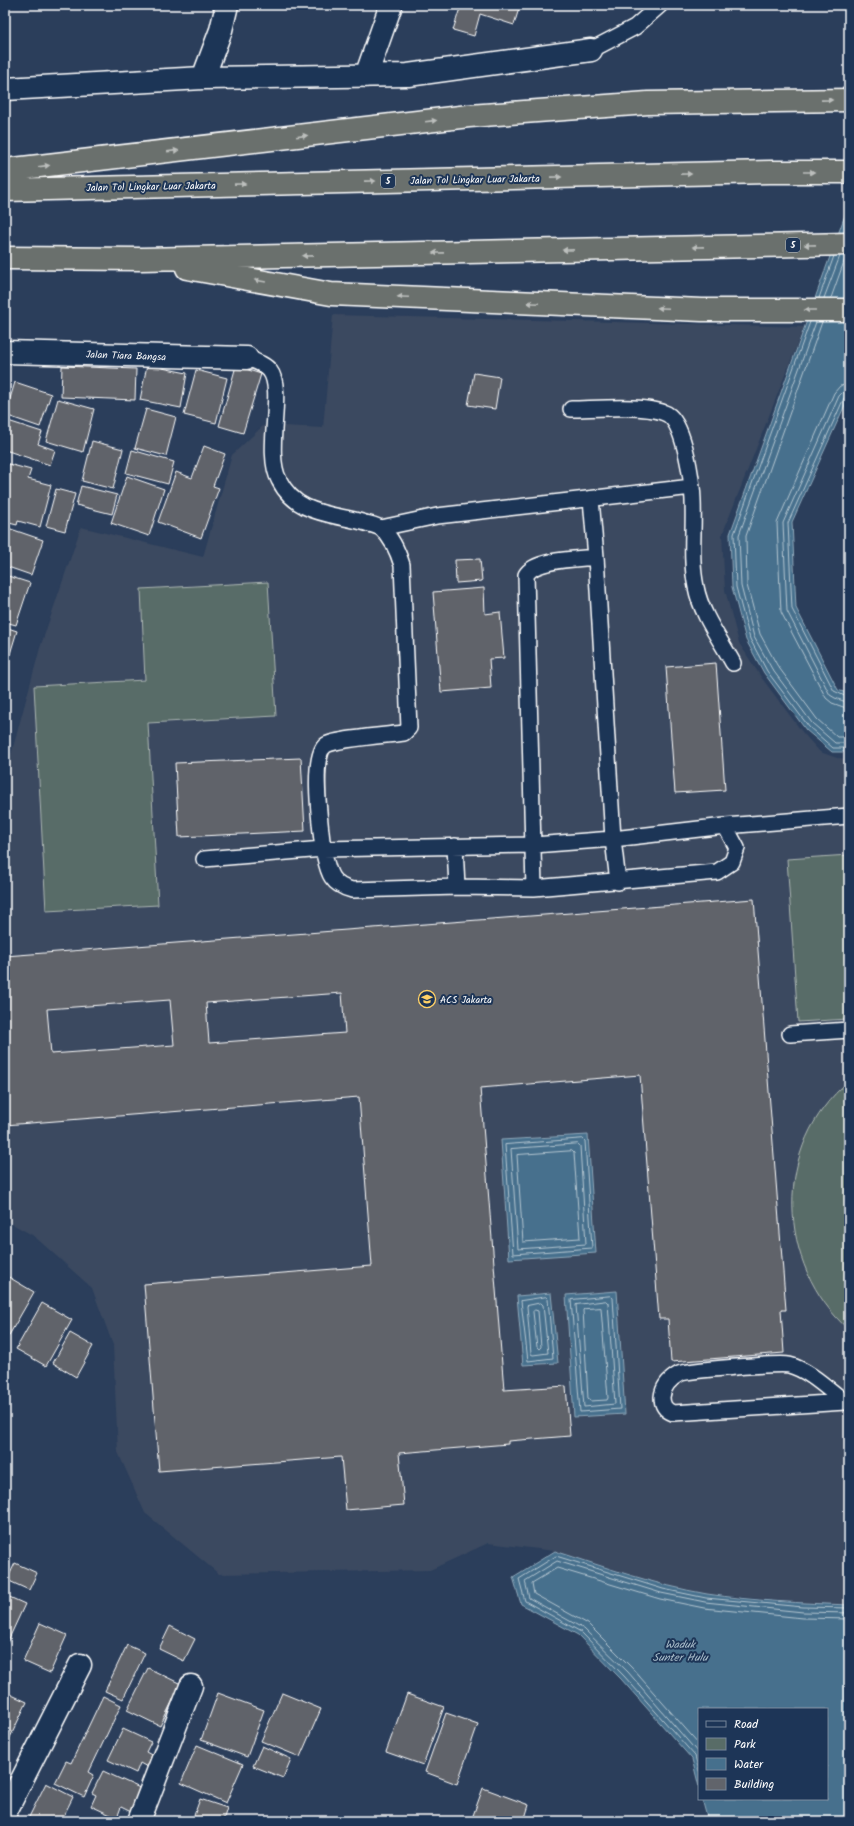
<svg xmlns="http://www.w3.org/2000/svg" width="854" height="1826" viewBox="0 0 854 1826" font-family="Kalam,sans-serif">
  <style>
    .built { fill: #3b4960 }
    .green { fill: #586c67; stroke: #acb6b3 }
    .water { fill: #46708d; stroke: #90a9bb }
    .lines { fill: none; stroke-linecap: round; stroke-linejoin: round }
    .shore { stroke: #b5c6d1; stroke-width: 1 }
    .building { fill: #61646b; stroke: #fff; fill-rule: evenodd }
    .service-casing { stroke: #fff; stroke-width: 18 }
    .minor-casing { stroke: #fff; stroke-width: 25 }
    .motorway-casing { stroke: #fff; stroke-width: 25 }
    .service { stroke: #1d3557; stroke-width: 15 }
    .minor { stroke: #1d3557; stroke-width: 22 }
    .motorway { stroke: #6b706d; stroke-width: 22 }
    .oneway { fill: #bcbfbd }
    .labels { text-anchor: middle; stroke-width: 4; stroke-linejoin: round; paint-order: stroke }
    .shield { fill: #1d3557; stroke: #bbc2cd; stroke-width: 1 }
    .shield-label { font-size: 9px; font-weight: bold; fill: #fff }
    .street-label { font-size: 10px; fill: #fff; stroke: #1d3557 }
    .poi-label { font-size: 10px; fill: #fff; stroke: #1d3557; text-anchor: start }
    .water-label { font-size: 11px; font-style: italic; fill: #acbfcc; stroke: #1d3557 }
  </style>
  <rect width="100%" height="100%" fill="#2b3e5b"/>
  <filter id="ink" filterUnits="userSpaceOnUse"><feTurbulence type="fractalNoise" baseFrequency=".025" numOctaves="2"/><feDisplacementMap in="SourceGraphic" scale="8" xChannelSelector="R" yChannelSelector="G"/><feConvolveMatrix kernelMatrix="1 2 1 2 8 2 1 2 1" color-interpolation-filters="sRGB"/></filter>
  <g filter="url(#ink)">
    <!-- built -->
    <path class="built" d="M333,315L804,327L722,535L725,590L739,643L761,677L803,733L820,752L837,758L849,759V1605L804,1603L707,1594L664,1585L555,1551L488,1543L430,1570L219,1574L145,1513L118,1452L113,1345L92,1288L34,1236L5,1220V777L40,648L81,527L203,557L232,455L264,425L323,428Z"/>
    <!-- green -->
    <path class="green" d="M268,582L276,716L148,723L158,905L46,911L34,686L145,680L141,589Z
      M849,855V1019L798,1022L787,859Z
      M849,1081V1330C776,1265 772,1145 849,1081Z"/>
    <!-- water -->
    <path class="water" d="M849,204V396L792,522L796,608L838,690L849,694V752H832L806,730L764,673L746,640L732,587L730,534Z
      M588,1135L596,1253L509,1259L501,1140Z
      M617,1291L625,1414L574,1417L566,1295Z
      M551,1293L558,1363L523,1365L517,1296Z
      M555,1551C605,1567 655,1585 707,1594C753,1601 802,1603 849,1605V1821H708L702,1799H827V1709H699V1787L692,1759L621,1679L578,1635L521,1604L513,1577Z"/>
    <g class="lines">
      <!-- shore -->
      <path class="shore" d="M819,298L834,256
        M824,298L840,256
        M831,298L846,256
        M810,322L734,534L736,587L750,639L767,671L809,727L833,748H849
        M816,322L739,535L741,586L754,637L772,669L812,723L835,743H849
        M822,322L746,536L747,585L760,634L777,665L817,719L837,737H849
        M849,384L840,386L834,393L777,523L781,612L826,698L832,703L849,709
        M849,390L843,392L839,396L783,523L787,611L830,695L835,698L849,703
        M849,395L844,398L788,523L792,609L834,691L849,698
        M583,1139L585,1141L592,1248L513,1254L505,1145Z
        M578,1144L580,1146L586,1244L518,1249L511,1149Z
        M572,1151L574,1153L580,1238L523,1242L517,1155Z
        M611,1296L613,1298L620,1409L580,1412L571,1300Z
        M546,1297L548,1299L553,1358L528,1361L521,1301Z
        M606,1301L608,1303L615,1404L584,1407L576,1305Z
        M541,1303L543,1305L548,1353L533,1355L531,1354L527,1306Z
        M601,1308L608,1398L607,1400L590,1401L588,1399L583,1310L584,1309Z
        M535,1310L538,1311L541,1347L539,1349L537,1347L533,1312Z
        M699,1744L632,1668L588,1624L534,1594L532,1583L557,1568L660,1599L704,1608L803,1618L849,1619
        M699,1754L628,1672L584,1629L529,1598L525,1581L557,1561L661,1593L705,1602L803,1612L849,1613
        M699,1771L695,1756L624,1676L581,1632L525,1601L519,1579L556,1556L663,1589L706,1598L803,1607L849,1608"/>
    </g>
    <!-- building -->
    <path class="building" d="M461,5H520L514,25L480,14L474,36L453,30Z
      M147,365L187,373L181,408L140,400Z
      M62,366L136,369L135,400L61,397Z
      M236,366L261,374L243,433L219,426Z
      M196,370L227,378L216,423L184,415Z
      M474,373L500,377L495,409L468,405Z
      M15,382L51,394L40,427L5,415Z
      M58,399L94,409L83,452L46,441Z
      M146,409L176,417L166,456L135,448Z
      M5,420L42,432L38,444L55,450L50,465L5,450Z
      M92,441L123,449L113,489L82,481Z
      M204,446L225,454L213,486L219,488L201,538L158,522L176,472L192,478Z
      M132,450L174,462L168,484L126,473Z
      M5,463L31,470L28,479L51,485L40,527L18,521L17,525L5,522Z
      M127,476L164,489L149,536L111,523Z
      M81,486L117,495L112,514L76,505Z
      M56,489L75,494L65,531L46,526Z
      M5,527L43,540L31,575L5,566Z
      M480,559L482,581L456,583L455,560Z
      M5,575L30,583L16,625L5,622Z
      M484,588L485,614L500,612L504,658L489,659L491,688L441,692L433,592Z
      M5,627L17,631L10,654L5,652Z
      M716,663L725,790L675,793L666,667Z
      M301,758L305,831L179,837L175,763Z
      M754,899L786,1310H781L784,1353L671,1362L668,1319H659L640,1075L480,1088L504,1390L566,1386L570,1436L508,1441V1444L399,1453L404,1505L346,1510L341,1457L159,1471L144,1284L372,1266L359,1097L5,1125V956ZM342,993L345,1033L209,1043L206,1003ZM170,1000L174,1045L51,1054L47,1009Z
      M7,1276L34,1292L8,1337L5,1336V1279Z
      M42,1303L72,1320L46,1366L16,1349Z
      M70,1333L93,1346L76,1377L53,1363Z
      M15,1563L37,1573L29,1590L7,1580Z
      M5,1595L25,1604L6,1645H5Z
      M40,1623L67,1635L50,1673L23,1661Z
      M170,1626L195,1639L184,1661L159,1649Z
      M127,1645L145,1653L123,1699L105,1691Z
      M148,1668L181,1684L160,1726L127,1710Z
      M5,1692L27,1702L5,1748Z
      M218,1693L264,1710L247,1757L201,1740Z
      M282,1693L321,1709L300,1757L261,1741Z
      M407,1694L444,1707L423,1765L386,1752Z
      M103,1696L121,1705L89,1772L94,1775L84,1797L55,1783L66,1761L71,1763Z
      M446,1713L478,1724L457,1784L425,1772Z
      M123,1729L151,1742L146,1752L155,1757L149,1768L140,1763L136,1773L108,1760Z
      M197,1745L243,1764L226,1803L181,1783Z
      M262,1746L291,1759L283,1778L253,1766Z
      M103,1771L142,1789L131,1812L121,1807L117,1818L91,1806L96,1795L92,1793Z
      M46,1783L73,1797L61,1821H27Z
      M483,1788L529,1805L524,1821H471Z
      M200,1799L227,1808L223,1821H192Z
      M174,1817L184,1821H173Z"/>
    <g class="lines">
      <!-- service casing -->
      <g class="service-casing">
        <path id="service" d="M591,50L635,27L660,5
          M247,358C254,361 265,364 270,371C285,390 264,452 279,480C296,514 328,513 362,522C368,524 377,525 382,529C393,539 398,552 402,565L409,728L404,733C389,735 336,739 326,745C310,755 321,831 323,849L534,845L613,839L725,826L849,816
          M571,409C594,409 648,404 667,414C683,423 690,470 692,487C696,520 689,554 696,587C701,614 720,639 733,663
          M381,528L437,516L692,487
          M596,557L613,839L618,882
          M455,846L457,887
          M204,859L323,849C328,869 328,884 352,890L457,887L534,888L717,872L732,862L737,848L725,826
          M534,888L526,575C535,559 578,559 596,557L591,499
          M790,1034L849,1030
          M845,1402C829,1390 809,1370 789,1365C780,1363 686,1370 679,1374C670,1379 663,1386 662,1397C662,1405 665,1410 673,1413L845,1402H849"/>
      </g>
      <!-- minor casing -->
      <g class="minor-casing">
        <path id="minor" d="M366,76L391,5
          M203,78L221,30L227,5
          M5,89L203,78L408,75L591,50
          M5,352L247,358
          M5,1813L80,1665
          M139,1821L191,1686"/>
      </g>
      <!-- motorway casing -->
      <g class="motorway-casing">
        <path id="motorway" d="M5,170L469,116L648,103L849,100
          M5,190L770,172H849
          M5,258L141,259L849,244
          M187,268L331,294L702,310H849"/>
      </g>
      <!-- service -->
      <use href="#service" class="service"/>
      <!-- minor -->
      <use href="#minor" class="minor"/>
      <!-- motorway -->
      <use href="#motorway" class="motorway"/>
    </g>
    <!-- one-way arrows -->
    <defs><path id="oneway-solid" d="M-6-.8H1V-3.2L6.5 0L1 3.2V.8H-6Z"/></defs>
    <g class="oneway">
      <use href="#oneway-solid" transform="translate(827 100) rotate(-1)"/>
      <use href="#oneway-solid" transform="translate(431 121) rotate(-7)"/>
      <use href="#oneway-solid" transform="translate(302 136) rotate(-7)"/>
      <use href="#oneway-solid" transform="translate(173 151) rotate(-7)"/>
      <use href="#oneway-solid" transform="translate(44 166) rotate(-7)"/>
      <use href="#oneway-solid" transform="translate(809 172)"/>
      <use href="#oneway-solid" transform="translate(686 174) rotate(-1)"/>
      <use href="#oneway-solid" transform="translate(556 177) rotate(-1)"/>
      <use href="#oneway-solid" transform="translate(370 181) rotate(-1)"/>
      <use href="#oneway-solid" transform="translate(240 184) rotate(-1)"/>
      <use href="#oneway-solid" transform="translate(810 245) rotate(179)"/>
      <use href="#oneway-solid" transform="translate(698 247) rotate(179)"/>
      <use href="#oneway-solid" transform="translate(568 250) rotate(179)"/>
      <use href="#oneway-solid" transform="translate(438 253) rotate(179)"/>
      <use href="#oneway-solid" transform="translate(308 256) rotate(179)"/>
      <use href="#oneway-solid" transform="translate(260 281) rotate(-170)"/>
      <use href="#oneway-solid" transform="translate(403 297) rotate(-178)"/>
      <use href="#oneway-solid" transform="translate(533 303) rotate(-178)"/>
      <use href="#oneway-solid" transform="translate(663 308) rotate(-178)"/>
      <use href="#oneway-solid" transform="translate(810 310) rotate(-180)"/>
    </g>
  </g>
  <!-- icons -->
  <defs>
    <g id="school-ring" transform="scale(0.9)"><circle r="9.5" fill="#1d3557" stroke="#ffd166" stroke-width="1.5"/><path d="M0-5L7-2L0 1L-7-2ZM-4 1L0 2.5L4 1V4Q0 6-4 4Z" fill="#ffd166"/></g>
  </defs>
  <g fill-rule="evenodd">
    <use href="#school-ring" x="427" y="999"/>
  </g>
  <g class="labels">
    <!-- shield labels -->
    <g class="shield">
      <rect x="381" y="174" width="14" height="14" rx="3"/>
      <rect x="786" y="238" width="14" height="14" rx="3"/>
    </g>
    <g class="shield-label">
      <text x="388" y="184">5</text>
      <text x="793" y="248">5</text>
    </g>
    <!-- street labels -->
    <g class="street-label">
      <text transform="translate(475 179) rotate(-1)" y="4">Jalan Tol Lingkar Luar Jakarta</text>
      <text transform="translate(151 186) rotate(-1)" y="4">Jalan Tol Lingkar Luar Jakarta</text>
      <text transform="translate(126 355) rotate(2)" y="4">Jalan Tiara Bangsa</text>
    </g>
    <!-- poi labels -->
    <g class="poi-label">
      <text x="440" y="1003">ACS Jakarta</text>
    </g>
    <!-- water labels -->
    <g class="water-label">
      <text x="680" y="1648">Waduk<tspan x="680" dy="13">Sunter Hulu</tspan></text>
    </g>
  </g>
  <!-- margin -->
  <rect width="854" height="1826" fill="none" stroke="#1d3557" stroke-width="20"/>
  <rect x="10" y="10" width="834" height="1806" fill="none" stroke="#fff" stroke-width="1.5" filter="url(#ink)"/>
  <!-- legend -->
  <rect x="698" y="1708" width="130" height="92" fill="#1d3557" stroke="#77869a"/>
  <rect x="706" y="1721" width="20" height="6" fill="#1d3557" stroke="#77869a"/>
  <text x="734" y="1728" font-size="12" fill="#ffffff">Road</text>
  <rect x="706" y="1738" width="20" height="12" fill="#586c67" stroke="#77869a"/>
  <text x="734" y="1748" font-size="12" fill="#ffffff">Park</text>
  <rect x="706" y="1758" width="20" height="12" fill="#46708d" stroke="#77869a"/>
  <text x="734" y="1768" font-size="12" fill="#ffffff">Water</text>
  <rect x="706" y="1778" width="20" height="12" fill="#61646b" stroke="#77869a"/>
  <text x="734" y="1788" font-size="12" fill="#ffffff">Building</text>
</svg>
